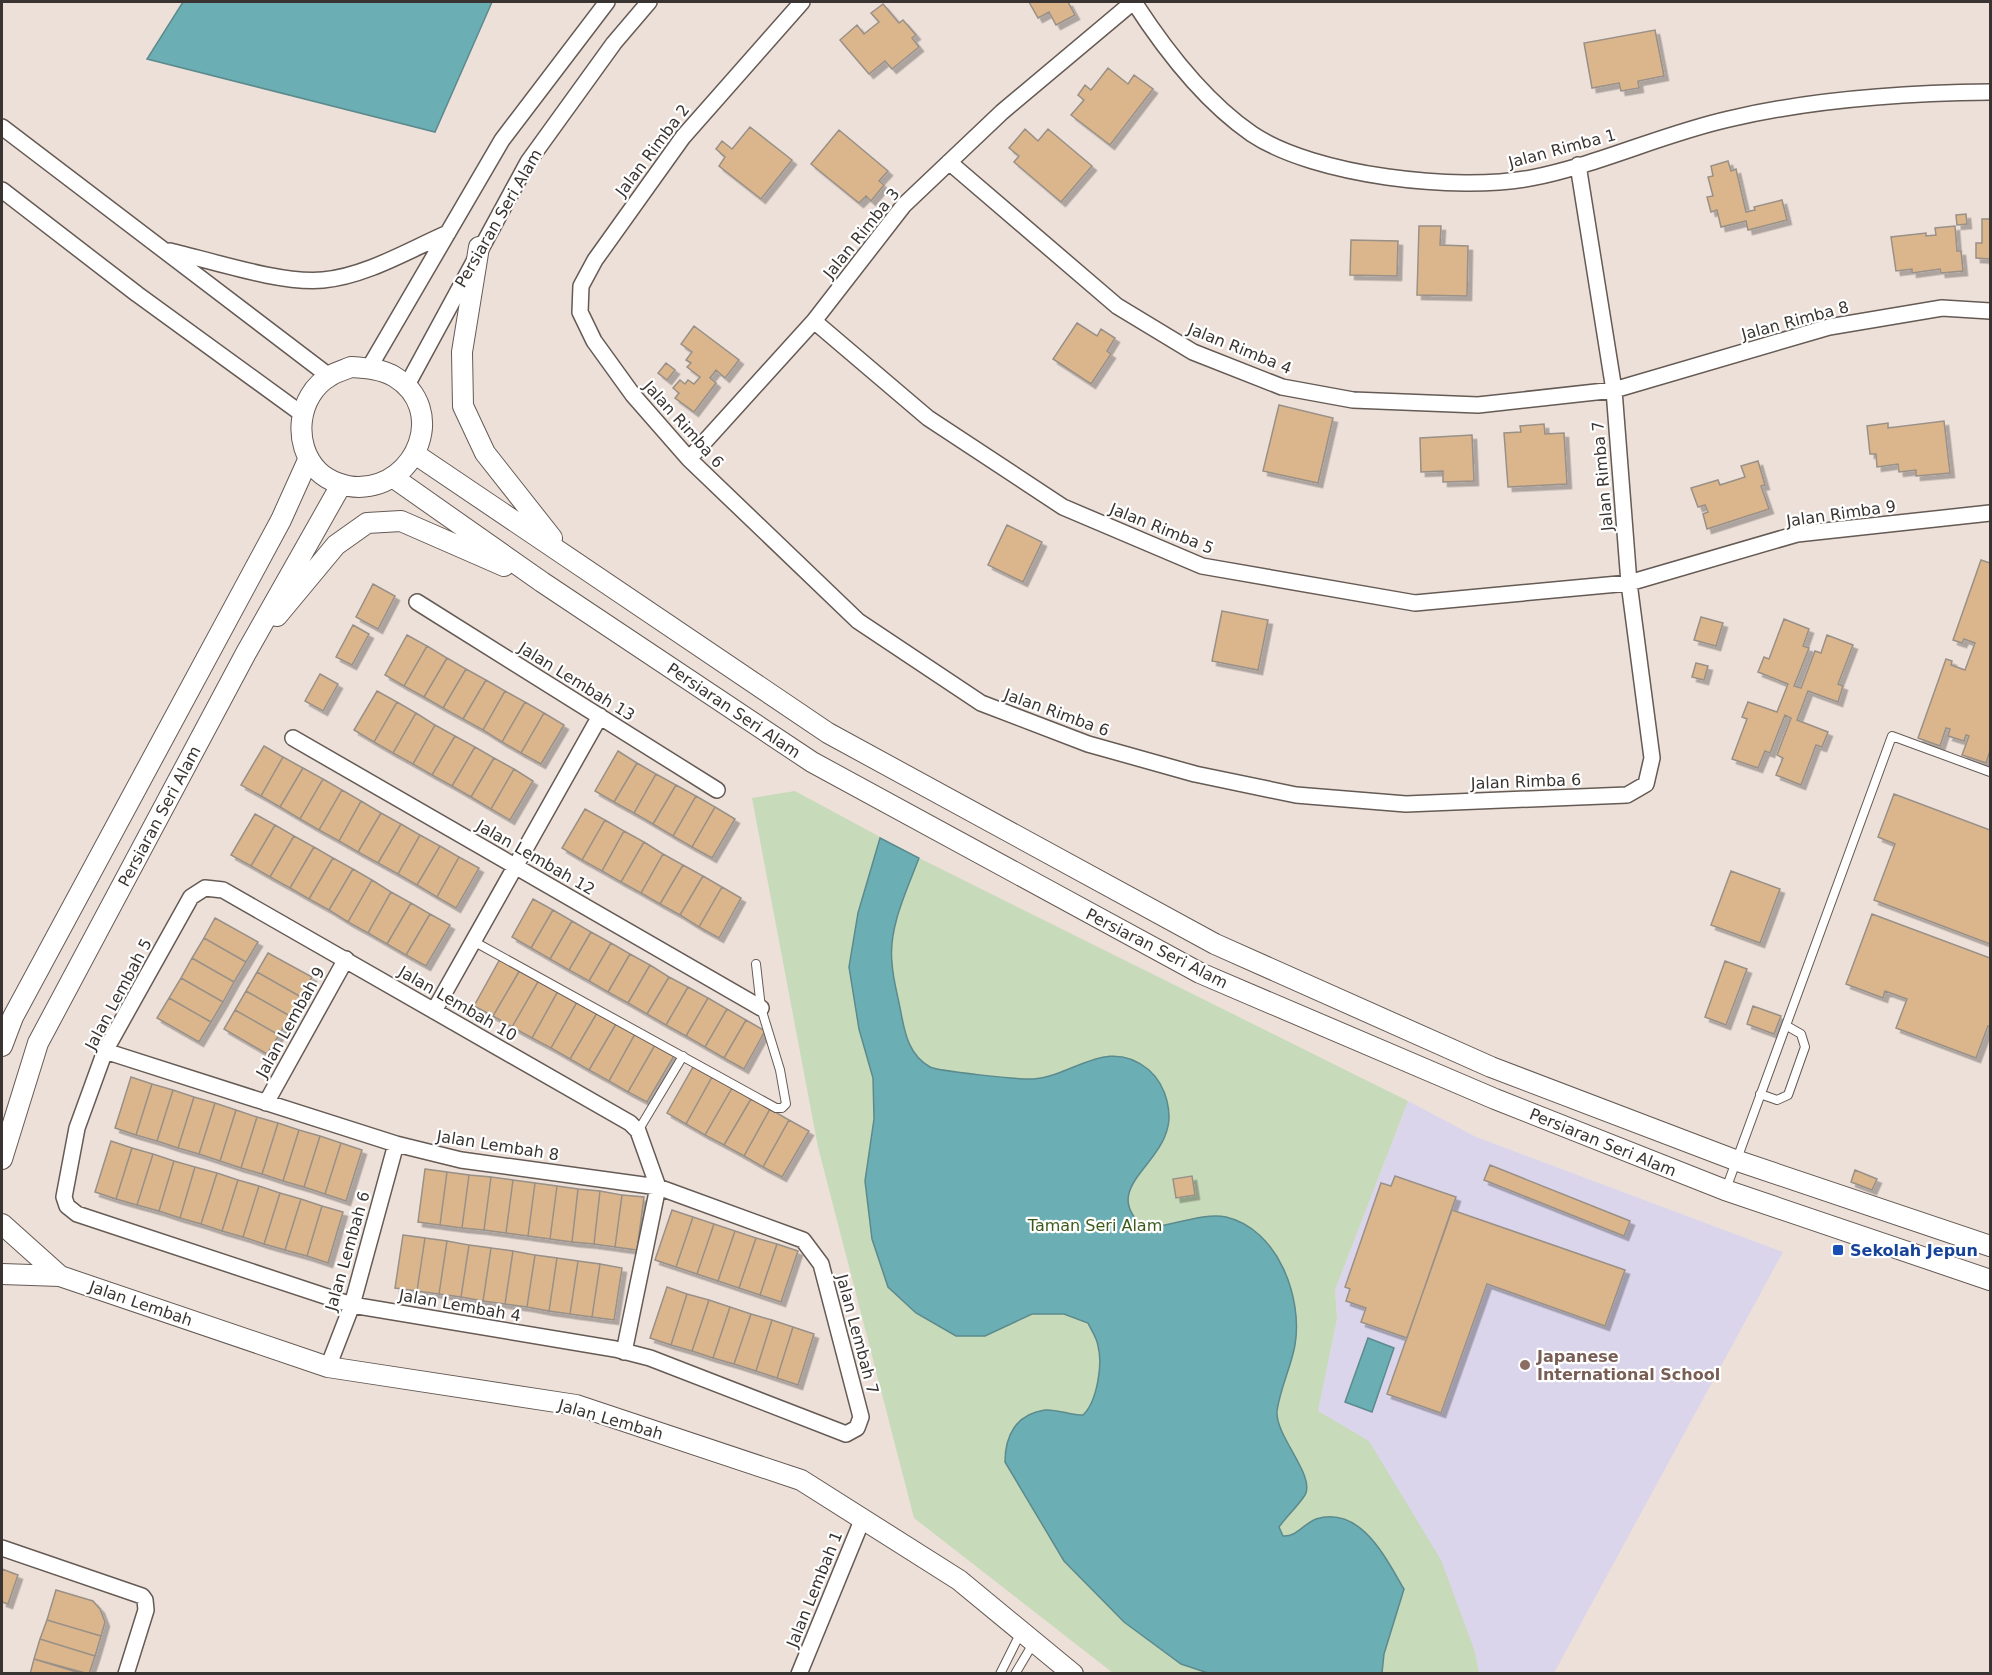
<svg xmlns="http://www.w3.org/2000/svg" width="1992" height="1675" viewBox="0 0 1992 1675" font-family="'DejaVu Sans',sans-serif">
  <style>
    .education { fill: #dad5eb }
    .green { fill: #c7dab9 }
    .water { fill: #6bafb5; stroke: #5c8a8d; stroke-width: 1.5 }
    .building { fill: #dbb68d; stroke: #999087; stroke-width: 1.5; filter: url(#shadow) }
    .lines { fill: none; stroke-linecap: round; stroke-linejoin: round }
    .lane-casing { stroke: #655a54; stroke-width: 10 }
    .street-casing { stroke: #655a54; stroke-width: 18 }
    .secondary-casing { stroke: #655a54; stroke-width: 22 }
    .lane { stroke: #fff; stroke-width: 8 }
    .street { stroke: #fff; stroke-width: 15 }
    .secondary { stroke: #fff; stroke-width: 20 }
    .transit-dot { fill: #1a4fb4; stroke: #fff; stroke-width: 2 }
    .education-dot { fill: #8d6e63; stroke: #fff; stroke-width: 2 }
    .labels { text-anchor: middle; stroke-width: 4.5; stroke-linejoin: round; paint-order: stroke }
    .street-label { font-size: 16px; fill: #393431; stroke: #fff }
    .park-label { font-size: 16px; fill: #3a5a1b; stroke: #fff }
    .transit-label { font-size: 16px; font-weight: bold; fill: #164399; stroke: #fff; text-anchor: start }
    .education-label { font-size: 16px; font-weight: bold; fill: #785e54; stroke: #fff; text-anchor: start }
  </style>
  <defs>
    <filter id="shadow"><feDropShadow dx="4.5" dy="4.5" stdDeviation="0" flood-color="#0004"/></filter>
  </defs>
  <rect width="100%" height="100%" fill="#ede0d9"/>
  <!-- education -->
  <path class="education" d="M1408,1101L1476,1137L1783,1252L1554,1673H1479L1475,1652L1318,1411L1337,1319L1335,1290Z"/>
  <!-- green -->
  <path class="green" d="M795,791L919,858L1408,1101L1335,1290L1337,1319L1318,1411L1369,1441L1441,1560L1475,1652L1479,1673H1113L914,1518L818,1147L752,798Z"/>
  <!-- water -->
  <path class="water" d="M183,2H492L435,132L147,59Z
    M880,838L919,858C907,890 888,928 892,963C893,980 898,996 901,1013C905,1034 909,1055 930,1067C937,1071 1021,1080 1033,1079C1072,1077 1108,1035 1149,1070C1158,1078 1164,1089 1167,1101C1170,1114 1170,1123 1165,1136C1153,1169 1102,1193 1145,1228C1169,1227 1203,1212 1226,1217C1278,1229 1303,1298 1295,1345C1291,1367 1280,1389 1277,1411C1275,1436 1316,1476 1305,1495C1298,1506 1287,1516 1279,1527L1283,1536C1297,1537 1303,1524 1316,1519C1361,1505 1386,1559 1404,1589L1384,1654L1382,1673L1211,1674L1181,1664L1124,1622L1064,1561L1005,1462C1005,1436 1016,1414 1045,1410C1056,1409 1071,1415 1083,1415C1097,1402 1103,1364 1098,1346C1097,1338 1091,1330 1088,1323L1064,1314H1032L985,1336H956L916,1313L888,1287L872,1239L865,1181L874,1119L873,1078L859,1029L849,967L858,913Z
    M1368,1338L1394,1348L1372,1412L1345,1402Z"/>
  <!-- building -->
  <path class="building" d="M1029,2H1068L1075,15L1056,25L1049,12L1038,18Z
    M883,4L899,23L903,20L916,35L912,38L919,47L892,69L885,61L869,74L840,40L857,25L864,34L879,22L871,13Z
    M1655,30L1664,76L1638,81L1639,88L1621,91L1619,83L1592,88L1584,43Z
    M1108,68L1128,84L1134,75L1153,89L1110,145L1071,115L1084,100L1078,95L1085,85L1091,90Z
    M750,127L792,160L761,199L719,166L725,157L716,149L722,141L732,149Z
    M1025,129L1038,141L1048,129L1092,166L1061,202L1014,162L1019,156L1009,148Z
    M839,130L888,171L879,181L884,185L871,201L866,196L859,203L811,164Z
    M1728,161L1731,171L1736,169L1746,212L1755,210L1754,207L1782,200L1787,220L1748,230L1746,221L1721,227L1717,210L1711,212L1707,197L1713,196L1708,177L1713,176L1711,166Z
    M1966,214L1967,224L1957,225L1956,215Z
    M1982,219H1990V259L1976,258V243H1982Z
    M1419,226H1441L1440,245L1468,246L1467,296L1417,295Z
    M1955,226L1957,251H1961L1963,271L1941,273L1940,269L1912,273V269L1896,271L1891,237L1926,233V236L1936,235L1935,228Z
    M1351,240L1398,241L1397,276L1350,275Z
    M1077,323L1097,336L1101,329L1115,338L1107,351L1111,354L1091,384L1053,359Z
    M694,326L739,360L725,378L716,370L710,378L716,383L694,412L675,398L679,393L673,388L680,380L685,384L688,380L694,384L700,377L687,367L691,363L686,360L692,352L681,344Z
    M666,363L675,370L667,380L658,373Z
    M1279,405L1333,418L1318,483L1263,471Z
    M1944,421L1950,473L1916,476V470L1899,472L1898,464L1877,467L1876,454H1870L1867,426L1888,423V428Z
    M1544,424L1545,434L1564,433L1567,484L1508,487L1504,433L1521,432L1520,426Z
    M1472,435L1474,481L1443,482V471L1421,472L1420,438Z
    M1758,461L1765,485L1761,486L1769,509L1707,529L1703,514L1708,512L1705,505L1698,507L1691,488L1718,480L1720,485L1745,477L1741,466Z
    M1007,525L1042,542L1023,582L988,565Z
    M1981,560L1990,563V751L1986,763L1962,755L1969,736L1966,735L1964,741L1948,736L1950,729L1946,728L1940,746L1918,738L1946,659L1952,661L1951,665L1965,670L1975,643L1964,639L1962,643L1953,640Z
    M373,584L395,596L378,629L356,617Z
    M1222,611L1268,620L1258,670L1212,661Z
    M1701,617L1723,623L1716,646L1694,640Z
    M1784,619L1809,629L1803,646L1809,648L1794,686L1801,688L1815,651L1821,653L1827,635L1853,645L1838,684L1843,686L1838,702L1808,691L1797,720L1828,732L1822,747L1816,745L1801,785L1776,775L1783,758L1777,755L1791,718L1785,715L1770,753L1765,751L1758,768L1732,759L1747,719L1742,717L1748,702L1777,712L1788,684L1758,672L1764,657L1769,659Z
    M353,625L369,634L352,665L336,657Z
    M407,635L427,646L404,686L385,675Z
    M427,646L447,658L424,697L404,686Z
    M447,658L466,669L443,708L424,697Z
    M1696,663L1708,666L1704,680L1692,677Z
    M466,669L486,680L463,719L443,708Z
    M320,674L338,684L323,711L305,701Z
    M486,680L505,691L483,730L463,719Z
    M377,691L397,702L374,742L354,730Z
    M505,691L525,702L502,742L483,730Z
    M397,702L416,713L393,753L374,742Z
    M525,702L544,713L521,753L502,742Z
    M416,713L435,725L413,764L393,753Z
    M544,713L564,725L541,764L521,753Z
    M435,725L455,736L432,775L413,764Z
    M455,736L475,747L452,786L432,775Z
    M264,746L283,757L261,796L241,785Z
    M475,747L494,758L471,797L452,786Z
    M618,751L637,763L614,802L595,791Z
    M283,757L303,768L280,807L261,796Z
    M494,758L514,769L491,809L471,797Z
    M637,763L656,774L634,813L614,802Z
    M303,768L323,779L300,819L280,807Z
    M514,769L533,781L510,820L491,809Z
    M656,774L676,785L653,824L634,813Z
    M323,779L342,790L319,830L300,819Z
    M676,785L696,796L673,836L653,824Z
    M342,790L361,801L339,841L319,830Z
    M1894,794L1990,830V944L1874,900L1895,844L1878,837Z
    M696,796L715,807L692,847L673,836Z
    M361,801L381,813L358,852L339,841Z
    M715,807L735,819L712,858L692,847Z
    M585,809L605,820L582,860L562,848Z
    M381,813L401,824L378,863L358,852Z
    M255,814L275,825L251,866L231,855Z
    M605,820L624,831L602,871L582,860Z
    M401,824L420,835L398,874L378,863Z
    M275,825L294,836L270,877L251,866Z
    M624,831L644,842L621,882L602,871Z
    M420,835L440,846L417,885L398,874Z
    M294,836L314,847L290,888L270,877Z
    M644,842L663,854L641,893L621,882Z
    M440,846L459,857L437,897L417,885Z
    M314,847L333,858L309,899L290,888Z
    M663,854L683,865L660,904L641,893Z
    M459,857L479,868L456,908L437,897Z
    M333,858L353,869L329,910L309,899Z
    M683,865L703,876L680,915L660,904Z
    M353,869L372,880L348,922L329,910Z
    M1731,871L1780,889L1760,943L1711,925Z
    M703,876L722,887L699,927L680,915Z
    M372,880L391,892L368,933L348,922Z
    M722,887L741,898L719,938L699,927Z
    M391,892L411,903L387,944L368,933Z
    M533,899L553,910L531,948L512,937Z
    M411,903L430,914L406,955L387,944Z
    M553,910L572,921L550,959L531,948Z
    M430,914L450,925L426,966L406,955Z
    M1872,914L1990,958V1027L1988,1026L1976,1058L1896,1028L1907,999L1885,991L1883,998L1846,984Z
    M215,918L258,942L246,962L204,938Z
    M572,921L591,932L569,970L550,959Z
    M591,932L611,943L589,981L569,970Z
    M204,938L246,962L234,982L192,958Z
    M611,943L630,954L608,992L589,981Z
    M268,953L312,977L301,997L257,972Z
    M630,954L650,965L628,1003L608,992Z
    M192,958L234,982L223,1002L181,978Z
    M500,959L520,970L493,1016L474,1006Z
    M1725,961L1747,969L1726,1025L1705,1017Z
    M650,965L669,977L647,1014L628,1003Z
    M520,970L539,980L512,1027L493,1016Z
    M257,972L301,997L290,1016L246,991Z
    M669,977L688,987L666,1025L647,1014Z
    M181,978L223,1002L211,1022L169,998Z
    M539,980L558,991L532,1038L512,1027Z
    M688,987L708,998L686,1036L666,1025Z
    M246,991L290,1016L279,1035L235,1010Z
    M558,991L577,1002L551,1048L532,1038Z
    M169,998L211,1022L199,1042L157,1018Z
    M708,998L727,1009L705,1047L686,1036Z
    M577,1002L597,1013L570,1059L551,1048Z
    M1753,1006L1781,1016L1774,1034L1747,1024Z
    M727,1009L746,1020L724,1058L705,1047Z
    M235,1010L279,1035L267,1054L224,1029Z
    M597,1013L616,1024L589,1070L570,1059Z
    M746,1020L765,1031L744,1069L724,1058Z
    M616,1024L635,1034L609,1081L589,1070Z
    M635,1034L655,1045L628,1092L609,1081Z
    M655,1045L674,1056L647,1102L628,1092Z
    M693,1067L712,1077L686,1124L667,1113Z
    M131,1077L152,1084L136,1135L115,1128Z
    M712,1077L732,1088L705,1135L686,1124Z
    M152,1084L173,1090L157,1141L136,1135Z
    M732,1088L751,1099L724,1145L705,1135Z
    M173,1090L194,1097L178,1148L157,1141Z
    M194,1097L215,1103L199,1154L178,1148Z
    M751,1099L770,1109L744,1156L724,1145Z
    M215,1103L236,1110L220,1161L199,1154Z
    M770,1109L789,1120L763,1167L744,1156Z
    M236,1110L257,1117L241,1168L220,1161Z
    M257,1117L278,1123L262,1174L241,1168Z
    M789,1120L809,1131L782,1177L763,1167Z
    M278,1123L299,1130L283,1181L262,1174Z
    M299,1130L320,1136L304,1187L283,1181Z
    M320,1136L341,1143L325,1194L304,1187Z
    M111,1141L132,1148L116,1199L95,1192Z
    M341,1143L362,1150L346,1201L325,1194Z
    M132,1148L153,1154L137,1205L116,1199Z
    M153,1154L174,1161L159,1211L137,1205Z
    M174,1161L195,1167L180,1218L159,1211Z
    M1490,1165L1630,1221L1624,1236L1484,1180Z
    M195,1167L217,1173L201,1224L180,1218Z
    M425,1169L447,1172L440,1225L418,1222Z
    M1855,1170L1877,1179L1872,1190L1851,1182Z
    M447,1172L469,1175L462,1228L440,1225Z
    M217,1173L238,1180L222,1231L201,1224Z
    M469,1175L491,1177L484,1230L462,1228Z
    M1192,1176L1195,1195L1176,1198L1173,1179Z
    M1395,1176L1456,1197L1407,1338L1361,1322L1366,1308L1346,1301L1350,1289L1345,1287L1381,1183L1391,1186Z
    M491,1177L513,1180L506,1233L484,1230Z
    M238,1180L259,1186L243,1237L222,1231Z
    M513,1180L535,1183L528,1236L506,1233Z
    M535,1183L557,1186L550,1239L528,1236Z
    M259,1186L280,1193L264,1244L243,1237Z
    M557,1186L578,1189L572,1242L550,1239Z
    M578,1189L600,1191L594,1244L572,1242Z
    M600,1191L622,1195L615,1247L594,1244Z
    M280,1193L301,1199L285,1250L264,1244Z
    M622,1195L644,1197L637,1250L615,1247Z
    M301,1199L322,1206L307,1256L285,1250Z
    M322,1206L343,1212L328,1263L307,1256Z
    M672,1210L693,1217L676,1267L655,1260Z
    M1452,1210L1625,1270L1605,1326L1487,1284L1441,1413L1387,1394Z
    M693,1217L714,1224L697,1274L676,1267Z
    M714,1224L735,1231L718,1281L697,1274Z
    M735,1231L756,1238L739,1288L718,1281Z
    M403,1235L425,1238L417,1291L395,1288Z
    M425,1238L447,1241L439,1294L417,1291Z
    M756,1238L777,1244L760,1295L739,1288Z
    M447,1241L469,1245L461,1297L439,1294Z
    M777,1244L798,1251L781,1302L760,1295Z
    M469,1245L491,1248L483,1301L461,1297Z
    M491,1248L513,1251L505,1304L483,1301Z
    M513,1251L535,1255L527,1307L505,1304Z
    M535,1255L557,1258L549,1311L527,1307Z
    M557,1258L578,1261L570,1314L549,1311Z
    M578,1261L600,1264L592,1317L570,1314Z
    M600,1264L622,1268L614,1320L592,1317Z
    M667,1287L687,1294L671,1345L650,1338Z
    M687,1294L709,1300L692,1351L671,1345Z
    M709,1300L730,1307L713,1358L692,1351Z
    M730,1307L751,1314L734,1364L713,1358Z
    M751,1314L772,1320L756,1371L734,1364Z
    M772,1320L793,1327L777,1378L756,1371Z
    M793,1327L814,1334L798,1385L777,1378Z
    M2,1569L18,1575L8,1604L2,1602Z
    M56,1590L93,1601L100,1609L105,1622L101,1636L47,1620Z
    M47,1620L101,1636L95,1656L40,1639Z
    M40,1639L95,1656L89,1674L34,1659Z
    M34,1659L83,1674H30Z"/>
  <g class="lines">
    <!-- lane casing -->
    <g class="lane-casing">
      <path id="lane" d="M473,941L776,1108H782L786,1104L780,1070L761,1008L756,964
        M1760,1094L1777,1100L1788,1095L1805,1047L1801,1034L1787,1026
        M638,1131L683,1056
        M1726,1189L1892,736L1990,772
        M1000,1674L1021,1632
        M1015,1674L1034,1642"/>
    </g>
    <!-- street casing -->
    <g class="street-casing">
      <path id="street" d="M802,2L683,137L595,260L581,286L580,312L594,341L633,395L689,459L858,621L981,703L1088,744L1195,774L1296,795L1406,804L1627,795L1646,784L1652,758L1629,583L1614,390L1578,165
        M1134,2C1165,50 1204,101 1252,134C1315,176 1457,192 1531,178C1598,165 1662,134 1729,119C1813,99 1904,93 1990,92
        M2,127L329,376
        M949,162L1117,306L1193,352L1282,387L1353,400L1478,405L1614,390L1829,327L1942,308L1990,311
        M2,190L137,294L302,414
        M170,251C213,261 281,284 323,280C366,276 409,250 448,233
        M814,321L928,418L1063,507L1202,566L1415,603L1629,583L1797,534L1990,513
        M369,368L502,140L607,2
        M406,387L528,162L614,43L649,2
        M689,459L814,321L904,205L1002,112L1133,2
        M417,602L717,790
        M293,738L761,1008
        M434,1011L600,716
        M105,1051L396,1144L461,1160L658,1187L803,1240L821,1264L861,1417L857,1428L846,1434L650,1358L615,1349L352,1305L77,1214L67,1206L64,1197L77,1128L105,1051L191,897L205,888L223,890L630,1123L638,1131L658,1187L624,1352
        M266,1103L346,959
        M328,1367L352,1305L396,1144
        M2,1548L142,1596L145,1600L146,1610L126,1674
        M799,1674L863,1518"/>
    </g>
    <!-- secondary casing -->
    <g class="secondary-casing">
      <path id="secondary" d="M479,247L462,352L463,406L485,453L552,538
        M351,367C366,368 382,369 395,377C447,409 418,486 359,487C345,487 328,481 318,471C292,445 297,395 330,376C336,372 344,370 351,367Z
        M415,454L828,733L1215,944L1491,1067L1735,1160L1990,1246
        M394,478L542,582L812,762L1200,973L1495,1099L1725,1190L1990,1280
        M277,616L336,545L367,523L401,521L504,566
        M2,1046L13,1017L281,520L308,460
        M2,1159L38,1043L246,653L341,485
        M2,1224L60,1276
        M2,1274L60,1276L328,1367L576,1405L801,1480L959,1580L1073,1674"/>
    </g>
    <!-- lane -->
    <use href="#lane" class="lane"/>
    <!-- street -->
    <use href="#street" class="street"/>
    <!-- secondary -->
    <use href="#secondary" class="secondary"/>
  </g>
  <!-- markers -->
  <rect class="transit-dot" x="1832" y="1244" width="12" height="12" rx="3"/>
  <circle class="education-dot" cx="1525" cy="1365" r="6"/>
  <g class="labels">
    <!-- street labels -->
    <g class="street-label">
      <text transform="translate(1562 148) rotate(-15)" y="6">Jalan Rimba 1</text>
      <text transform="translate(652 150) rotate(-53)" y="6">Jalan Rimba 2</text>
      <text transform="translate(498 218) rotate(-60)" y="6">Persiaran Seri Alam</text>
      <text transform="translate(861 233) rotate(-51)" y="6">Jalan Rimba 3</text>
      <text transform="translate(1795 320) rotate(-15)" y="6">Jalan Rimba 8</text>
      <text transform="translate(1240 348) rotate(22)" y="6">Jalan Rimba 4</text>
      <text transform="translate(684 424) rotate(48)" y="6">Jalan Rimba 6</text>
      <text transform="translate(1602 476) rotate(-95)" y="6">Jalan Rimba 7</text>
      <text transform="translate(1841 513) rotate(-8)" y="6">Jalan Rimba 9</text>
      <text transform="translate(1162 528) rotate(22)" y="6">Jalan Rimba 5</text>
      <text transform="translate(577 681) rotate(32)" y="6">Jalan Lembah 13</text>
      <text transform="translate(734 710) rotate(34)" y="6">Persiaran Seri Alam</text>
      <text transform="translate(1057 712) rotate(20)" y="6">Jalan Rimba 6</text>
      <text transform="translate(1526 781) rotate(-2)" y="6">Jalan Rimba 6</text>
      <text transform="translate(159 816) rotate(-62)" y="6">Persiaran Seri Alam</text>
      <text transform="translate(536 857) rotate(30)" y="6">Jalan Lembah 12</text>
      <text transform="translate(1157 948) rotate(27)" y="6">Persiaran Seri Alam</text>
      <text transform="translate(118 994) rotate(-62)" y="6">Jalan Lembah 5</text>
      <text transform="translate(458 1003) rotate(30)" y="6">Jalan Lembah 10</text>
      <text transform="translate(290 1022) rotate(-61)" y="6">Jalan Lembah 9</text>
      <text transform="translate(1603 1142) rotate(22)" y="6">Persiaran Seri Alam</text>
      <text transform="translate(498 1145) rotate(9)" y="6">Jalan Lembah 8</text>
      <text transform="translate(347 1251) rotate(-74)" y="6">Jalan Lembah 6</text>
      <text transform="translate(141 1303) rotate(19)" y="6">Jalan Lembah</text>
      <text transform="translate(460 1305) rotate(10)" y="6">Jalan Lembah 4</text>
      <text transform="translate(858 1334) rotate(75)" y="6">Jalan Lembah 7</text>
      <text transform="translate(611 1419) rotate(16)" y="6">Jalan Lembah</text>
      <text transform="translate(814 1589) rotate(-68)" y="6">Jalan Lembah 1</text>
    </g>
    <!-- park labels -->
    <g class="park-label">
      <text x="1095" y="1231">Taman Seri Alam</text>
    </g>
    <!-- transit labels -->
    <g class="transit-label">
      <text x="1850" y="1256">Sekolah Jepun</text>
    </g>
    <!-- education labels -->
    <g class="education-label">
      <text x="1537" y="1362">Japanese<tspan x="1537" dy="18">International School</tspan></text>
    </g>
  </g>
  <!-- border -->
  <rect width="1992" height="1675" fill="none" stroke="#393431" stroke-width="6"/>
</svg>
